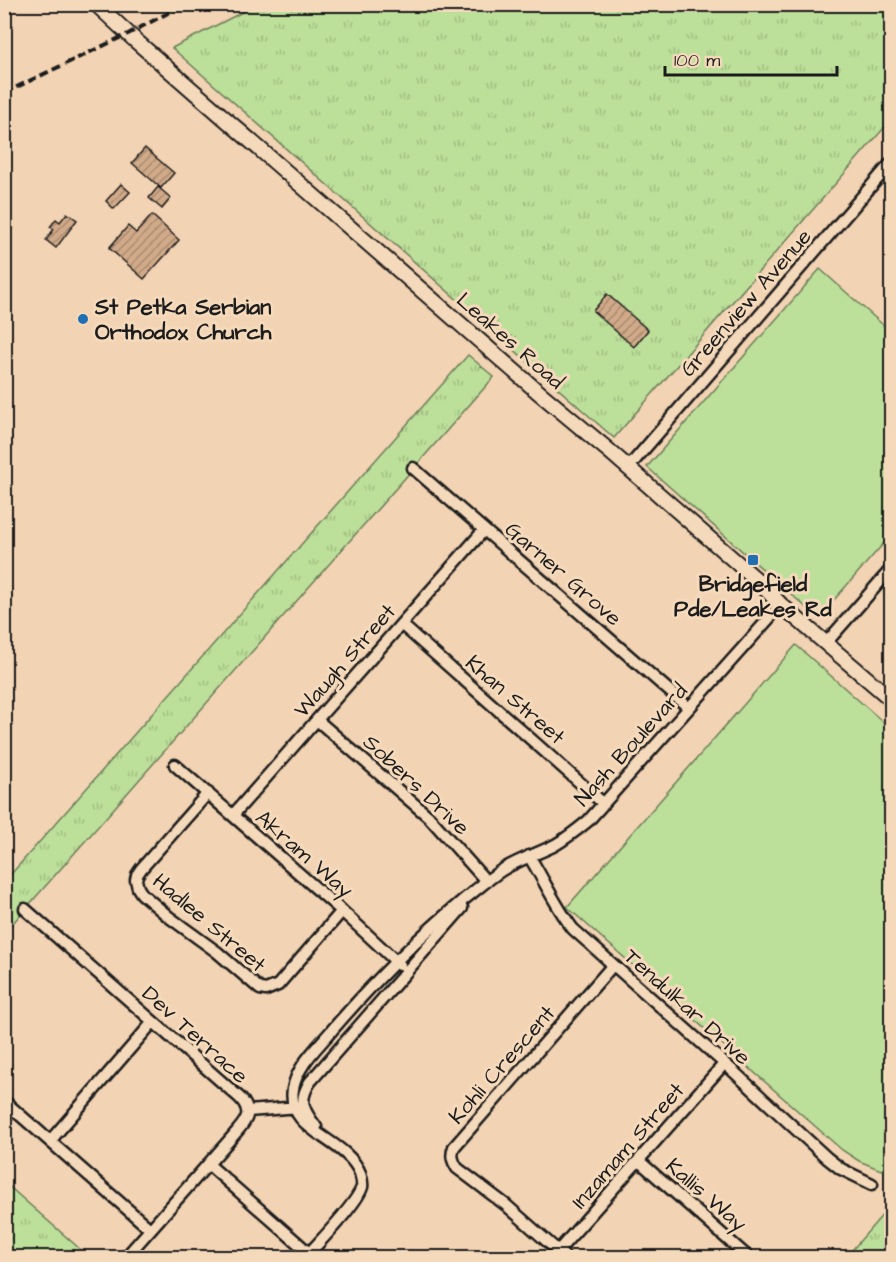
<svg xmlns="http://www.w3.org/2000/svg" width="896" height="1262" viewBox="0 0 896 1262" font-family="'Architects Daughter',sans-serif">
  <style>
    .grass { fill: url(#grass-tufts); stroke: #6c7e5a; stroke-width: 1.5 }
    .park { fill: #bcdf99; stroke: #6c7e5a; stroke-width: 1.5 }
    .building { fill: url(#building-hatch); stroke: #1c1c1c; stroke-width: 1.5 }
    .lines { fill: none; stroke-linecap: round; stroke-linejoin: round }
    .minor-casing { stroke: #1c1c1c; stroke-width: 15 }
    .tertiary-casing { stroke: #1c1c1c; stroke-width: 18 }
    .minor { stroke: #f5d9bb; stroke-width: 10 }
    .tertiary { stroke: #f5d9bb; stroke-width: 14 }
    .rail { stroke: #1c1c1c; stroke-width: 4; stroke-dasharray: 9 4.5; stroke-linecap: butt }
    .poi-dot { fill: #1f6fb2; stroke: #f5d9bb; stroke-width: 2 }
    .labels { text-anchor: middle; stroke-width: 6; stroke-linejoin: round; paint-order: stroke }
    .street-label { font-size: 22px; fill: #1c1c1c; stroke: #f5d9bb }
    .poi-label { font-size: 22px; font-weight: bold; fill: #1c1c1c; stroke: #f5d9bb; text-anchor: start }
  </style>
  <defs>
    <pattern id="grass-tufts" width="24" height="20" patternUnits="userSpaceOnUse" patternTransform="scale(1.5)"><rect width="24" height="20" fill="#bcdf99"/><path d="M3 7l-1-3M5 7V3M7 7l1-3M15 17l-1-3M17 17v-4M19 17l1-3" fill="none" stroke="#a1bf83"/></pattern>
    <pattern id="building-hatch" width="6" height="6" patternUnits="userSpaceOnUse" patternTransform="scale(1.5)"><rect width="6" height="6" fill="#d1aa89"/><path d="M-1 1l2-2M0 6l6-6M5 7l2-2" fill="none" stroke="#a98a6f"/></pattern>
  </defs>
  <rect width="100%" height="100%" fill="#f2d3b3"/>
  <filter id="ink" filterUnits="userSpaceOnUse"><feTurbulence type="fractalNoise" baseFrequency=".0167" numOctaves="2"/><feDisplacementMap in="SourceGraphic" scale="12" xChannelSelector="R" yChannelSelector="G"/><feConvolveMatrix kernelMatrix="1 2 1 2 8 2 1 2 1" color-interpolation-filters="sRGB"/></filter>
  <g filter="url(#ink)">
    <!-- grass -->
    <path class="grass" d="M256,5H891V120L614,438L172,48Z
      M468,355L494,377L5,932V881Z
      M4,1183H5L89,1257H5Z
      M891,1205V1257H846Z"/>
    <!-- park -->
    <path class="park" d="M820,269L891,332L892,534L818,618L647,467Z
      M796,645L891,729L892,1159L887,1167L881,1170L859,1161L842,1150L567,907Z"/>
    <!-- building -->
    <path class="building" d="M145,148L174,173L161,188L132,163Z
      M121,184L130,192L114,209L106,201Z
      M158,187L171,198L162,209L149,198Z
      M67,213L77,220L56,248L46,240L54,229L50,227L56,219L60,222Z
      M152,215L179,240L144,279L109,248L128,226L136,233Z
      M607,294L648,330L634,347L593,311Z"/>
    <g class="lines">
      <!-- minor casing -->
      <g class="minor-casing">
        <path id="minor" d="M413,468L689,708
          M628,468L892,162
          M401,624L604,804
          M826,643L892,568
          M317,720L429,817L486,881
          M175,765L342,911L400,965
          M208,793L141,869L137,875L136,880L138,888L142,894L169,917L217,952L260,989L266,990L278,985L342,911
          M233,815L484,530
          M529,856C544,880 556,907 573,929L733,1071L827,1158L841,1169L872,1184
          M25,909L240,1098C255,1114 244,1123 233,1136L125,1258
          M4,1101L150,1229
          M248,1111L299,1107
          M316,1127C303,1110 298,1101 310,1082L462,908
          M50,1141L153,1022
          M639,1161L749,1258
          M208,1164L309,1253
          M558,1251L724,1064
          M305,1258C318,1243 357,1204 362,1187C363,1182 361,1177 360,1173C346,1138 286,1132 293,1089C297,1065 319,1046 333,1029C373,983 415,940 462,901C475,891 488,879 502,870C518,860 537,854 555,845C567,838 577,830 588,821L781,605
          M566,1258L506,1205L457,1168C452,1160 451,1155 454,1147L613,965"/>
      </g>
      <!-- tertiary casing -->
      <g class="tertiary-casing">
        <path id="tertiary" d="M96,4L136,41L536,390L608,450L759,582L781,605L892,700"/>
      </g>
      <!-- minor -->
      <use href="#minor" class="minor"/>
      <!-- tertiary -->
      <use href="#tertiary" class="tertiary"/>
      <!-- rail -->
      <path class="rail" d="M4,93L128,34L185,4"/>
    </g>
  </g>
  <!-- markers -->
  <g class="poi-dot">
    <circle cx="83" cy="319" r="6"/>
    <rect x="747" y="554" width="12" height="12" rx="3"/>
  </g>
  <g class="labels">
    <!-- street labels -->
    <g class="street-label">
      <text transform="translate(745 302) rotate(-49)" y="8">Greenview Avenue</text>
      <text transform="translate(511 340) rotate(41)" y="8">Leakes Road</text>
      <text transform="translate(564 573) rotate(41)" y="8">Garner Grove</text>
      <text transform="translate(344 660) rotate(-49)" y="8">Waugh Street</text>
      <text transform="translate(516 699) rotate(41)" y="8">Khan Street</text>
      <text transform="translate(630 744) rotate(-48)" y="8">Nash Boulevard</text>
      <text transform="translate(417 784) rotate(43)" y="8">Sobers Drive</text>
      <text transform="translate(305 853) rotate(41)" y="8">Akram Way</text>
      <text transform="translate(210 922) rotate(40)" y="8">Hadlee Street</text>
      <text transform="translate(688 1006) rotate(42)" y="8">Tendulkar Drive</text>
      <text transform="translate(196 1034) rotate(42)" y="8">Dev Terrace</text>
      <text transform="translate(501 1064) rotate(-49)" y="8">Kohli Crescent</text>
      <text transform="translate(627 1145) rotate(-49)" y="8">Inzamam Street</text>
      <text transform="translate(707 1194) rotate(41)" y="8">Kallis Way</text>
    </g>
    <!-- poi labels -->
    <g class="poi-label">
      <text x="95" y="314">St Petka Serbian<tspan x="95" dy="25">Orthodox Church</tspan></text>
      <text x="753" y="591" text-anchor="middle">Bridgefield<tspan x="753" dy="25">Pde/Leakes Rd</tspan></text>
    </g>
  </g>
  <!-- margin -->
  <rect width="896" height="1262" fill="none" stroke="#f5d9bb" stroke-width="24"/>
  <rect x="12" y="12" width="872" height="1238" fill="none" stroke="#1c1c1c" stroke-width="2" filter="url(#ink)"/>
  <!-- scale -->
  <path d="M665 66v9h172v-9" fill="none" stroke="#1c1c1c" stroke-width="3"/>
  <text x="674" y="66" font-size="18" fill="#1c1c1c" stroke="#f5d9bb" stroke-width="4.5" paint-order="stroke">100 m</text>
</svg>
